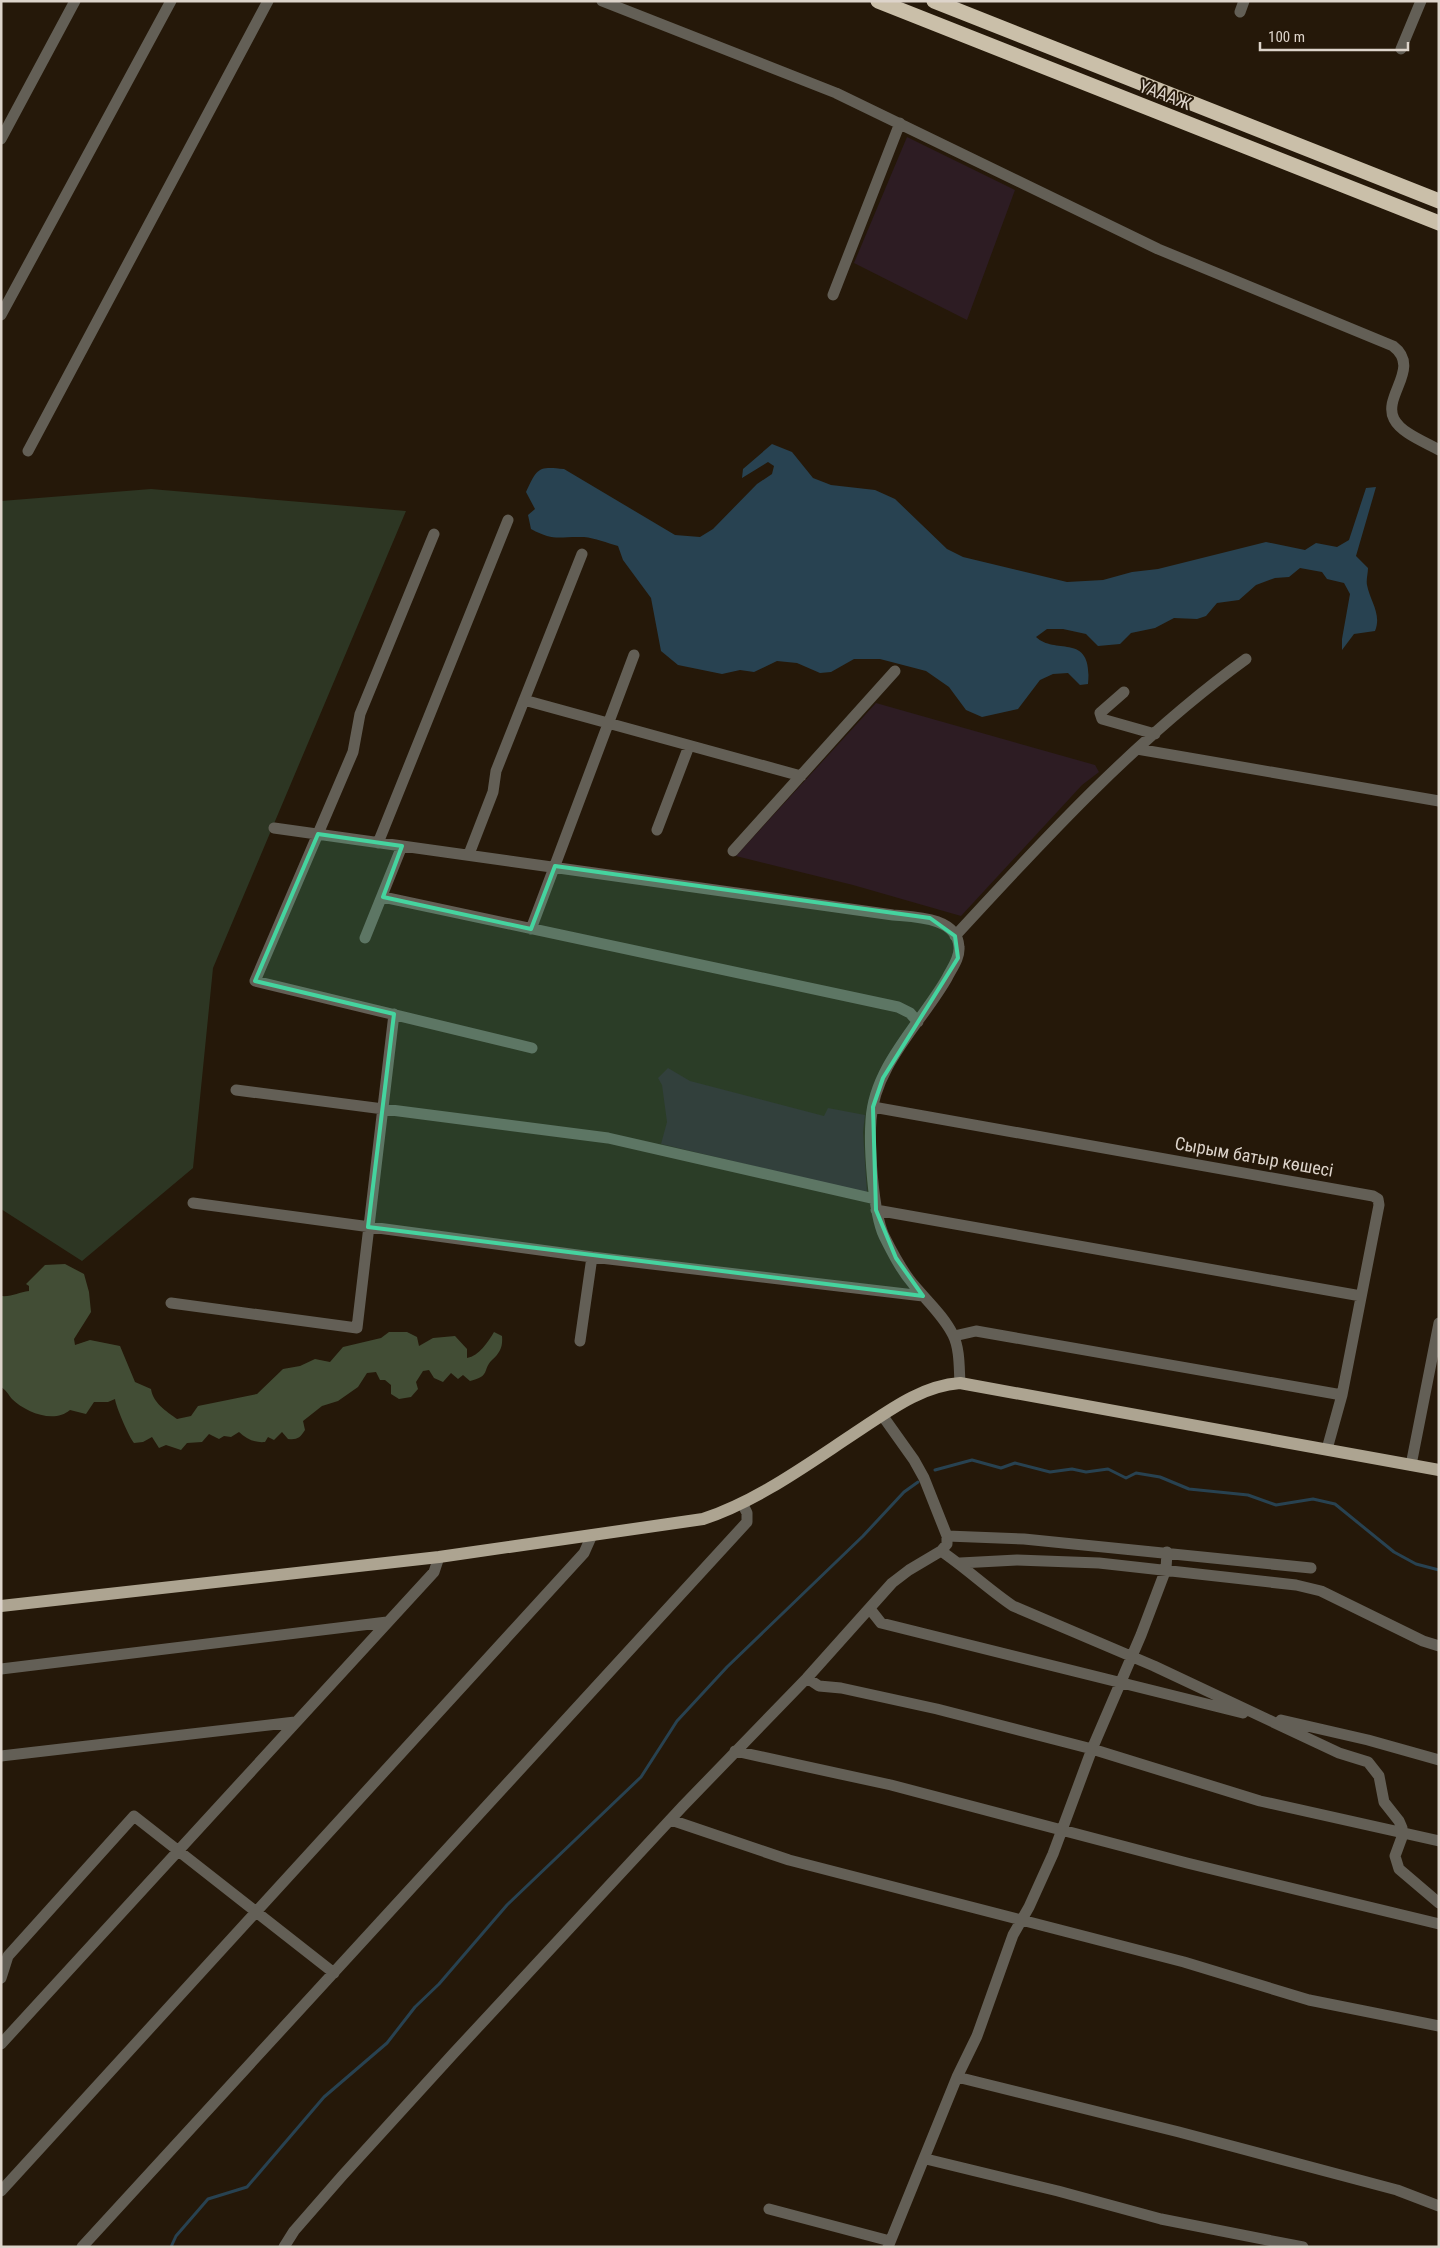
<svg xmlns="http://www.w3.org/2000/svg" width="1440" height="2248" viewBox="0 0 1440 2248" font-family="'Roboto Condensed',sans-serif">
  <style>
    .industrial { fill: #2d1c23 }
    .green { fill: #2d3623 }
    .forest { fill: #424d35 }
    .water { fill: #284251 }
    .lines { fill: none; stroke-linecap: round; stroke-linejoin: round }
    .stream { stroke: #284251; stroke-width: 3 }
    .minor { stroke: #635f56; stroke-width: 11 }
    .major { stroke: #ada491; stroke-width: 12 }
    .highway { stroke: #cabfa9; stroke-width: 15 }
    .marked { fill: #45d49f; fill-opacity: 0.2; stroke: #45d49f; stroke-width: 4; stroke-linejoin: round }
    .labels { text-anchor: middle; stroke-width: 4; stroke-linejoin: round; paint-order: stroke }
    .street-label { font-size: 18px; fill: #ddd4cb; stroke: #251809 }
  </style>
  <rect width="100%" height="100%" fill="#251809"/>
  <!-- industrial -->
  <path class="industrial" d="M907,137L1015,190L967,320L854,263Z
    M876,703L1095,765L1099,772L1082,785L961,916L853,885L736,856Z
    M668,1068L690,1081L824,1116L828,1108L865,1115L863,1132L867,1193L661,1144L667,1122L662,1085L658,1078Z"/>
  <!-- green -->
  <path class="green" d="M151,489L406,511L213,968L193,1168L82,1261L1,1209V501Z"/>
  <!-- forest -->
  <path class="forest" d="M65,1264L84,1274L89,1292L91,1312L74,1339L75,1345L90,1340L120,1346L135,1382L151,1389C153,1403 166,1411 177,1419L191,1416L198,1406L257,1394L283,1369L300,1366L315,1359L330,1362L343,1347L381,1338L389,1332H407L417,1337L419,1346L433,1338L455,1336L467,1349V1358C479,1356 488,1342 494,1332L502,1336C503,1347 500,1353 492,1360C482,1370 491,1376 470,1381L463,1375L458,1379L451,1373L443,1382L434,1378L429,1370L423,1371L416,1382L418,1389L411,1397L399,1399L391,1394V1385L385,1380H380L376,1372L367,1373L358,1387L338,1401L322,1406L303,1421L305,1430C300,1438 297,1440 288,1439L282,1432L274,1440L268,1437L265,1442C255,1443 246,1439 239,1432L231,1437L224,1436L219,1439L209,1434L202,1442L187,1443L181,1450L166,1445L159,1448L152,1437L143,1442L134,1443C129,1437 116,1407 115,1399L108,1402H94L86,1414L70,1410C54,1424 25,1412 12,1399C8,1394 6,1390 1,1387V1296C12,1297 19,1292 29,1291V1286L26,1284L45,1265Z"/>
  <!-- water -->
  <path class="water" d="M772,444L792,452L813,478L831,485L875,490L895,499L947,549L963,557L1067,582L1103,580L1132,572L1158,569L1266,542L1305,550L1316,543L1337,547L1349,540L1366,488L1376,487L1356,556L1368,568C1368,573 1366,580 1367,585C1370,601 1382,614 1375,631L1354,634L1342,650V639L1350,594L1344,583L1327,579L1322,572L1300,568L1289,577L1275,578L1256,585L1239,600L1217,603L1206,616L1197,619L1174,618L1155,628L1131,633L1120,644L1098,646L1086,634L1063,629H1047L1036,637C1056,656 1093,631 1088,684L1080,685L1068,673L1053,674L1040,680L1018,709L982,717L966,710L949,687L926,671L880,659H854L831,672L820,673L797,663L777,661L754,672L740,670L722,674L678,665L661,651L651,598L623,560L618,546C607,543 595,538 584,537C559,536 555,542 531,529L528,515L535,509L526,492C537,468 538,466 564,469L675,535L700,537L713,529L757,484L772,474L774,466L768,462L742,478L743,469Z"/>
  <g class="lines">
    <!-- stream -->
    <path class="stream" d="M935,1470L972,1460L1001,1468L1015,1463L1050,1472L1072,1469L1086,1472L1108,1469L1126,1478L1136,1473L1160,1477L1189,1489L1248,1495L1276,1505L1313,1499L1335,1504L1394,1552L1416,1564L1439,1570
      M171,2247L176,2236L208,2199L247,2187L324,2097L387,2043L415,2007L439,1984L507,1905L641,1777L677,1721L727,1667L863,1536L904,1492L918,1482"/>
    <!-- minor -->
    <path class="minor" d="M602,1L836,93L1158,249L1393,346C1422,368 1382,396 1394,419C1401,433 1425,442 1439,450
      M1240,12L1244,1
      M1401,49L1421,1
      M1,139L75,1
      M833,295L900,123
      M1,315L171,1
      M28,451L268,1
      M434,534L360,714L353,752L255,981L532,1048
      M1124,692L1100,713L1102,719L1155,734
      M524,700L801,776
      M1137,749L1439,801
      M274,828L893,915C915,917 957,917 959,947C960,958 952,968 947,978C922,1022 874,1066 871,1120C869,1147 873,1212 884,1236C892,1252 901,1270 913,1284C926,1300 944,1316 953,1335C960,1349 959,1368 960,1383
      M657,830L689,746
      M378,843L508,520
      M733,851L895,671
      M469,854L493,792L496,771L582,554
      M383,897L898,1007L910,1013L918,1022
      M531,929L634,655
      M955,936C1046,837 1137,738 1246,659
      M365,938L402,846
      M236,1090L608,1138L875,1199
      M873,1107L1373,1196L1378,1199L1379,1205L1342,1395L1327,1449
      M193,1203L592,1257L923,1296
      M876,1210L1361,1296
      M171,1303L357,1328L394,1014
      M954,1336L976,1331L1342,1395
      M580,1341L592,1257
      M1411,1465L1439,1323
      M947,1536L1024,1539L1311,1568
      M941,1551C966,1568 988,1589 1013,1606L1154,1666L1339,1753L1368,1762L1379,1776L1384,1802L1399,1821L1402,1828V1837L1395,1856L1399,1869L1439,1903
      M960,1563L1017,1560L1099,1563L1296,1585L1321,1591L1423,1641L1439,1646
      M870,1609L881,1623L1243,1713
      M1,1669L387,1622
      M807,1678L819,1686L841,1688L937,1709L1092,1749L1260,1801L1439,1841
      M1281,1720L1368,1740L1439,1760
      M735,1751L891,1785L1187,1863L1439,1924
      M1,1756L295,1722
      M671,1820L789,1860L1184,1962L1309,2000L1439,2026
      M1,1978L8,1956L134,1816L334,1973
      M1,2044L434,1572L439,1557
      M957,2077L1179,2132L1397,2190L1439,2206
      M926,2159L1058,2191L1161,2219L1303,2247
      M1,2191L584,1553L592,1535
      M769,2209L890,2241
      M82,2247L747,1522V1513L742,1503
      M284,2247L294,2231L342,2176L453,2054L683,1806L807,1678L892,1583L909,1570L941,1551L947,1544V1536L924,1478L914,1460L882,1415
      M888,2247L957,2077L977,2036L1013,1935L1029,1907L1053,1854L1092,1749L1141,1635L1166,1569L1167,1552"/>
    <!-- major -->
    <path class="major" d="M1,1606L439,1557L703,1519C757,1501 805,1466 852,1435C886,1413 919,1386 960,1383L1439,1470"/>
    <!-- highway -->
    <path class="highway" d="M878,1L1439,223
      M934,1L1439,201"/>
  </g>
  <!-- marked area -->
  <path class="marked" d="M318,834L402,846L383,897L531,929L555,866L930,918L955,936L958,958L883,1078L873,1107L876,1210L896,1258L923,1296L368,1227L394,1014L255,981Z"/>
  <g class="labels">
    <!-- street labels -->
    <g class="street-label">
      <text transform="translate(1165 95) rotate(21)" y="6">ҮАААЖ</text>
      <text transform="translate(1254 1157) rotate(10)" y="6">Сырым батыр көшесі</text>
    </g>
  </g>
  <!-- border -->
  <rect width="1440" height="2248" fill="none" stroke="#ddd4cb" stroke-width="5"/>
  <!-- scale -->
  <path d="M1260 42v8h148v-8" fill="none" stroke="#ddd4cb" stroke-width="2.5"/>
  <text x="1268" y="42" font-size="15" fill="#ddd4cb" stroke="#251809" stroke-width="4" paint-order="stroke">100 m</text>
</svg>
